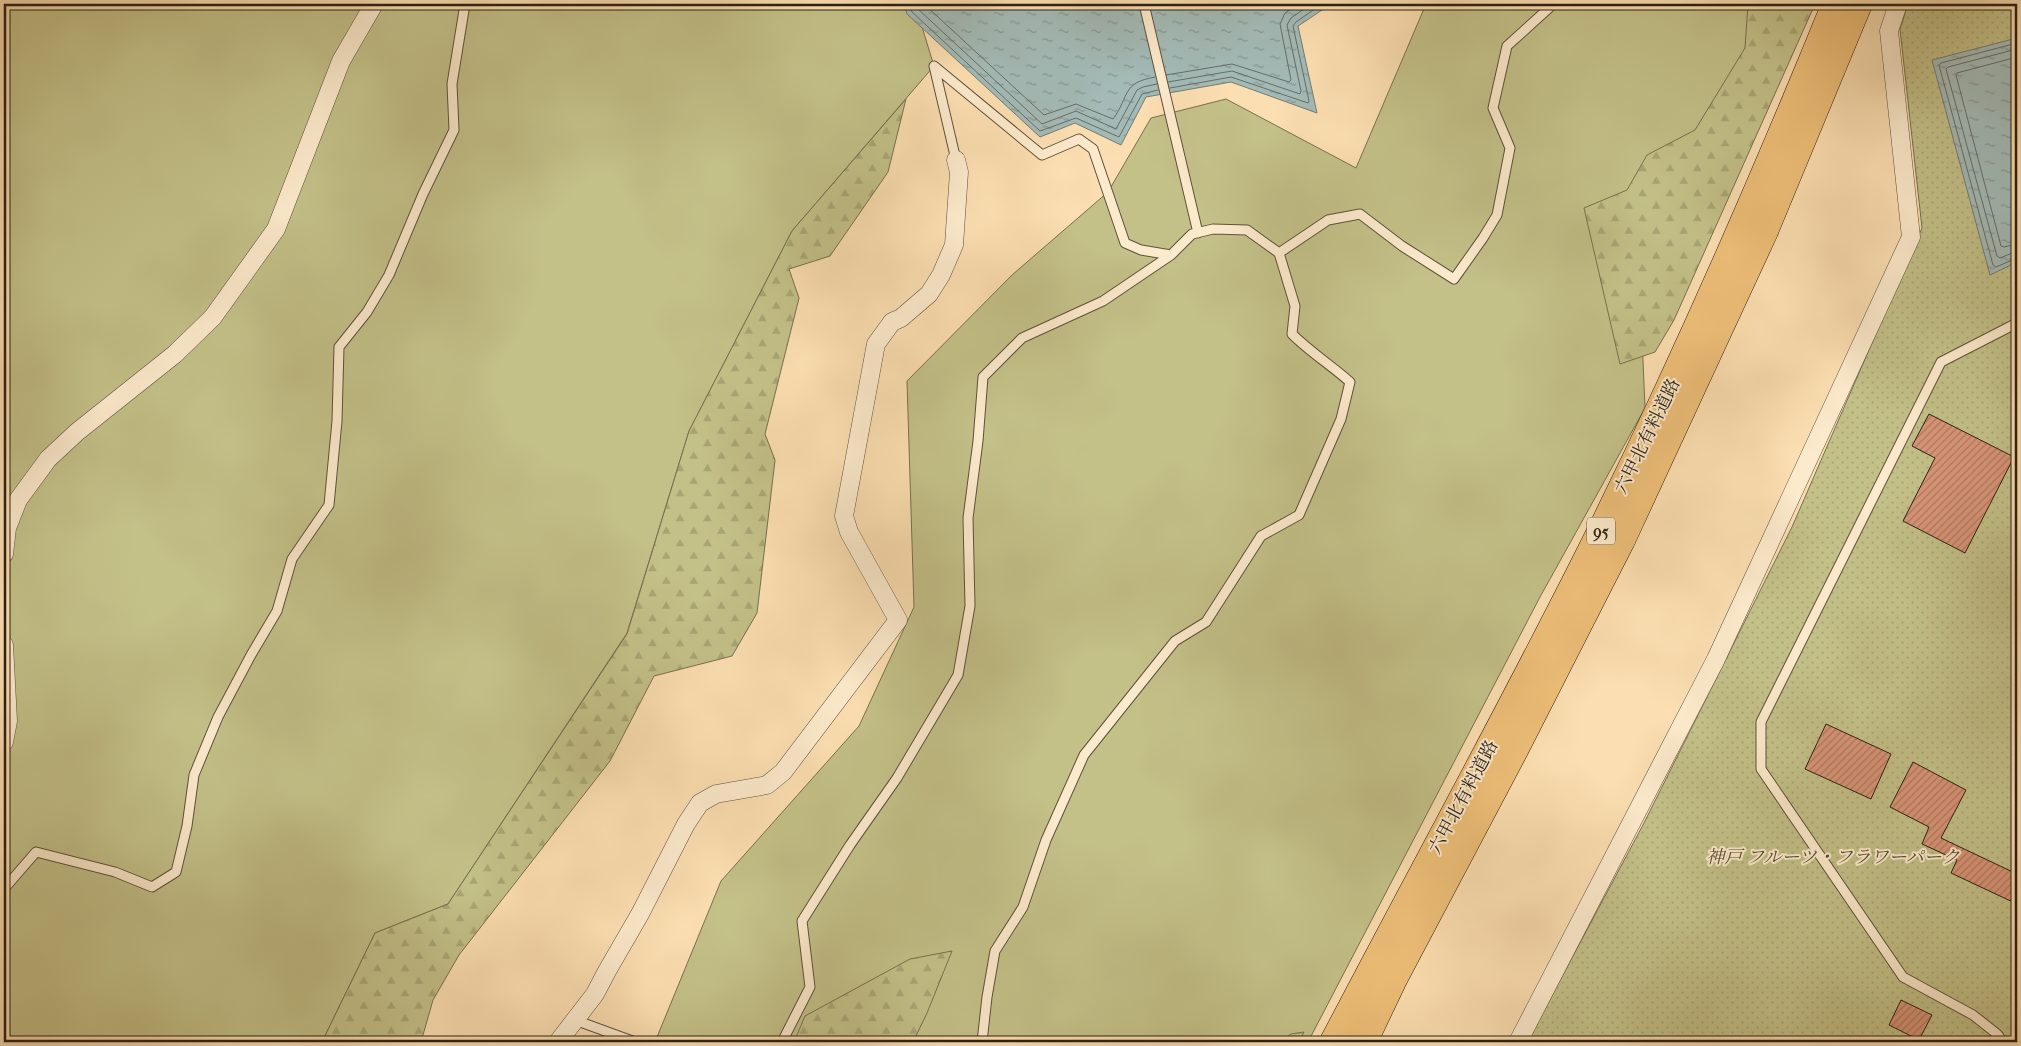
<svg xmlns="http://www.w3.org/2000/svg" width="2021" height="1046" viewBox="0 0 2021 1046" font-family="'IM FELL French Canon','Noto Serif JP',serif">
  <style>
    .grass { fill: #c3c088; stroke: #77704e }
    .forest { fill: url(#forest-firs); stroke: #77704e }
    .park { fill: url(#park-dots); stroke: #77704e }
    .water { fill: url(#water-ripples); stroke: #737c75 }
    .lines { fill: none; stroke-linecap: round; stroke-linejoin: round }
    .shore { stroke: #676d65; stroke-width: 1 }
    .building { fill: url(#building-hatch); stroke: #2b2014 }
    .lane-casing { stroke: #5f503b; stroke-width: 11 }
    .street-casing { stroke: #5f503b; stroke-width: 19 }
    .primary-casing { stroke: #2b2014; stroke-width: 29 }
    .lane { stroke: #fceacc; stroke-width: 9 }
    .street { stroke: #fceacc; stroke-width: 18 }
    .primary { stroke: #eebf78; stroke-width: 28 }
    .labels { text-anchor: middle; stroke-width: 4; stroke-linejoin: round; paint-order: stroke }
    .shield { fill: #fceacc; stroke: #6a5d4b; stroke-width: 1 }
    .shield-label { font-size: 16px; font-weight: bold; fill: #2b2014 }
    .street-label { font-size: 18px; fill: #2b2014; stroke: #fceacc }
    .park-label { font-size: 18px; font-style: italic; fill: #595037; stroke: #fceacc }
  </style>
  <defs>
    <pattern id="forest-firs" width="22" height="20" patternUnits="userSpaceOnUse" patternTransform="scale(1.25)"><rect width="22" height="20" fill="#c3c088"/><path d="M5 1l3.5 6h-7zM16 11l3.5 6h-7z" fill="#a8a574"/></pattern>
    <pattern id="park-dots" width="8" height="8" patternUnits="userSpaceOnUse" patternTransform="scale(1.25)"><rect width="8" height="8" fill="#c3c088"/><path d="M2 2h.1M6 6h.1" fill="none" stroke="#a8a574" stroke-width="1.8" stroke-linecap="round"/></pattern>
    <pattern id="water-ripples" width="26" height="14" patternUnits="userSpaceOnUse" patternTransform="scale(1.25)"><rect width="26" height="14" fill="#a3bab6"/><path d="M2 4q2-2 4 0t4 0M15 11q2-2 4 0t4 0" fill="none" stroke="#859793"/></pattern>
    <pattern id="building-hatch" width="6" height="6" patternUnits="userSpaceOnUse" patternTransform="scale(1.25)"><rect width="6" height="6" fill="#d89578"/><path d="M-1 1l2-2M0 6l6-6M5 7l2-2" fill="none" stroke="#af7961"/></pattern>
  </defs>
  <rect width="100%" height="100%" fill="#fbdeb1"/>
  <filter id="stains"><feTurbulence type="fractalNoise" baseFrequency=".004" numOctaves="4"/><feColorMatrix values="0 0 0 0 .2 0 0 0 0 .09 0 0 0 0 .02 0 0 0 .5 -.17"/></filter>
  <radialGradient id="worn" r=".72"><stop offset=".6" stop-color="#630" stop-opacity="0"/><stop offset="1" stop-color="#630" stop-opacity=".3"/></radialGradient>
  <!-- grass -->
  <path class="grass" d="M4,4H915L934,66L792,231L689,431L627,633L448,904L375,933L322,1042H4Z
    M1426,4H1780L1640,288L1645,408L1540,597L1308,1042H655L721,881L859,726L914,607L907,381L1012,275L1108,192L1151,118L1226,99L1356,168Z"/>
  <!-- forest -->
  <path class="forest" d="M1748,4H1815L1674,320L1655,352L1620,364L1584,208L1627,190L1647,155L1695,130L1745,48Z
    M906,99L888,172L830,256L789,269L799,298L765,434L775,460L757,613L732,656L654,676L610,761L459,955L433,1000L421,1042H322L375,933L448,904L627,634L689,431L792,231Z
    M952,951L927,1013L913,1042H794L805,1016L910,959Z
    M1304,1032L1299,1042H1280L1291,1034Z"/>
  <!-- park -->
  <path class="park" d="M1908,4H2017V1042H1527L1643,825L1792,527L1922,228L1900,29Z"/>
  <!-- water -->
  <path class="water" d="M904,4H1118L1135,7L1143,4H1331L1298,26L1317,113L1231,82L1146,97L1121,145L1075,123L1040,137L907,14Z
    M2017,38V262L1990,275L1932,60Z"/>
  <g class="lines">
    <!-- shore -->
    <path class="shore" d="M909,4L912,12L1040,131L1076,118L1119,137L1142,94L1158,90
      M916,4L918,9L1042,124L1076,111L1116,129L1137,90L1143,87L1157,84
      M924,4L1044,115L1076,104L1113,119C1130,96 1121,83 1155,77
      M2017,43L1941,63L1939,65L1993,265L1996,267L2017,258
      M2017,49L1948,67L1946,69L1997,256L2000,258L2017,251
      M2017,57L1957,73L1956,75L2001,246L2004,247L2017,244
      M1166,75L1232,64L1289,82L1291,80L1280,24L1285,13L1298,4
      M1168,82L1232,71L1300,94L1301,91L1287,25L1291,18L1311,4
      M1170,88L1231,77L1308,103L1309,101L1293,26L1296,22L1322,4"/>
  </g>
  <!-- building -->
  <path class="building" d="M1929,414L2014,457L1965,553L1903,521L1935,458L1912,446Z
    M1826,724L1891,754L1871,799L1805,769Z
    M1913,762L1966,790L1941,838L2017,874V904L1951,873L1957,860L1922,844L1929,827L1890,807Z
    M1901,1000L1932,1015L1919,1040L1889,1025Z"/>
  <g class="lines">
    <!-- lane casing -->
    <g class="lane-casing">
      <path id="lane" d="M1144,4L1198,233
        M956,160L934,66L1042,155L1079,139L1093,149L1125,243L1141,250L1171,255L1192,234L1213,229L1247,230L1279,253L1295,306L1292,334C1310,352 1331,365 1350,382L1341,419L1299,515L1261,536L1206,622L1175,641L1084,755L1046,840L1023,907L995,951L987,997L982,1042
        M1279,253L1328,220L1360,214L1402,246L1454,279L1483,238L1497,215L1510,148L1493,108L1507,46L1549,8L1551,4
        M4,889L36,852L115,872L152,887L176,872L187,826L194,775L218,717L251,655L277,611L292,559L329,505L337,421L339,347L367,312L389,275L423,194L454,130L452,84L465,4
        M575,1020L635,1042
        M782,1042L810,987L802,921L850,845L897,778L958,675L970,606L968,518L978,441L983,377L1022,338L1103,301L1171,255
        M2003,1042L1997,1034L1973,1015L1903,977L1761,769V722L1941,362L2017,323"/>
    </g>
    <!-- street casing -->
    <g class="street-casing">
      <path id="street" d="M4,554L7,528L18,500L48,459L77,432L175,354L213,317L276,229L341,61L374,4
        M4,645L8,721L4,742
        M558,1042L595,994L607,971L640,914L686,824L700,803L716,794L767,785L783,772L898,620L849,532L844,516L876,344L892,322L901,318L929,294L941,275L954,245L959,172L956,160
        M1518,1042L1716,659L1911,237L1889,31L1898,4"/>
    </g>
    <!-- primary casing -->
    <g class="primary-casing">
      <path id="primary" d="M1334,1042C1423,871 1517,702 1603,528C1687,357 1764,181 1836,4
        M1363,1042L1393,979L1515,748L1621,540L1764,231L1858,4"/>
    </g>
    <!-- lane -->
    <use href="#lane" class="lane"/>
    <!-- street -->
    <use href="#street" class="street"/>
    <!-- primary -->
    <use href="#primary" class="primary"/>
  </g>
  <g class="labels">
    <!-- shield labels -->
    <rect class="shield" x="1587" y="517.5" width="28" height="27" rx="4"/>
    <g class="shield-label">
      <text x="1601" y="537">95</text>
    </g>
    <!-- street labels -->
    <g class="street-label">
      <text transform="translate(1647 436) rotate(-64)" y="6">六甲北有料道路</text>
      <text transform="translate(1463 797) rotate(-62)" y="6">六甲北有料道路</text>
    </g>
    <!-- park labels -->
    <g class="park-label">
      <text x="1833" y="863">神戸 フルーツ・フラワーパーク</text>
    </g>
  </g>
  <!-- margin -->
  <rect width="2021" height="1046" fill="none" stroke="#fbdeb1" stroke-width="20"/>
  <rect x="5" y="5" width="2011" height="1036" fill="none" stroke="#2b2014" stroke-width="2.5"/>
  <rect x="10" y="10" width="2001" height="1026" fill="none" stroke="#2b2014"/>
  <rect width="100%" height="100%" filter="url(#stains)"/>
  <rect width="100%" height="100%" fill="url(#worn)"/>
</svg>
